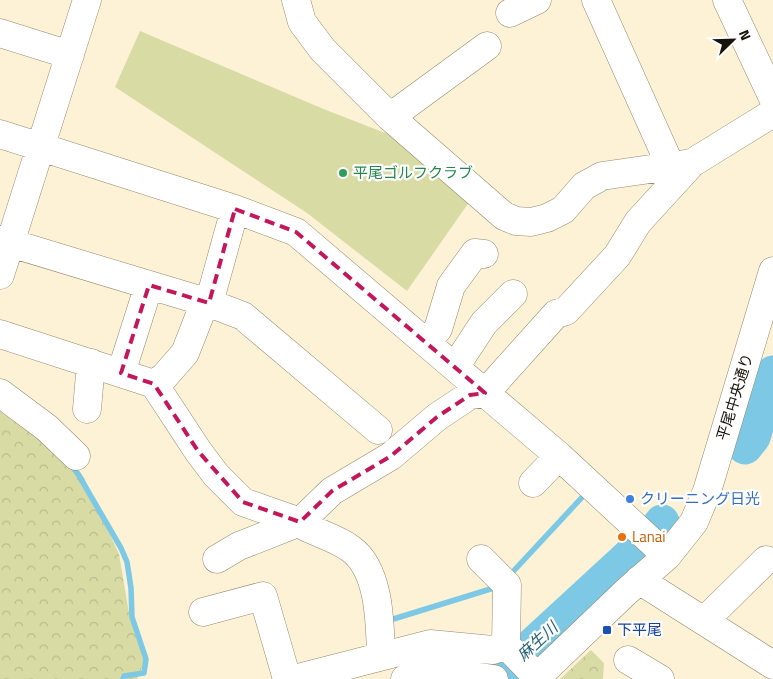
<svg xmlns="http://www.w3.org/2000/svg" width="773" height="679" viewBox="0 0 773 679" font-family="'Titillium Web','Noto Sans JP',sans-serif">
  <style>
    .forest { fill: url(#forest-crowns) }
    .green { fill: #d8dca4 }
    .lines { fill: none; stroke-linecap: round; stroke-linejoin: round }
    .stream { stroke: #7dc8e4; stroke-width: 5.5 }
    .river { stroke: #7dc8e4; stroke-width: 35 }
    .minor-casing { stroke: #93896f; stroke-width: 29 }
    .minor { stroke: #fff; stroke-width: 28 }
    .marked { fill: none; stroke: #c2185b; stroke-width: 4; stroke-dasharray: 10 6; stroke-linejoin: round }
    .leisure-dot { fill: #2e9e5b; stroke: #fff; stroke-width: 2 }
    .shop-dot { fill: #3f7fe0; stroke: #fff; stroke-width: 2 }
    .food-dot { fill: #e8710a; stroke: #fff; stroke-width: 2 }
    .transit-dot { fill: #1a4fb4; stroke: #fff; stroke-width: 2 }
    .labels { text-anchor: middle; stroke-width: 4.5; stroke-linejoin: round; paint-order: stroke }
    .leisure-label { font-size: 15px; fill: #27864d; stroke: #fff; text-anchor: start }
    .street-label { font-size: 15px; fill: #161209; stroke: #fff }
    .shop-label { font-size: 15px; fill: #366cbe; stroke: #fff; text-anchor: start }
    .food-label { font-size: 15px; fill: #c56008; stroke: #fff; text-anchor: start }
    .transit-label { font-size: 15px; fill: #164399; stroke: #fff; text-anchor: start }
    .water-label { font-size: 16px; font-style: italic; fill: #235f73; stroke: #fff }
  </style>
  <defs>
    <pattern id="forest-crowns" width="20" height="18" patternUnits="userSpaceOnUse" patternTransform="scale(1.25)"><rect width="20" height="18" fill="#d8dca4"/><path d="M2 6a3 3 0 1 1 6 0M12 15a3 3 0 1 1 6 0" fill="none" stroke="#b9bc8c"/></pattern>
  </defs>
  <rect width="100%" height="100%" fill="#fdf2d6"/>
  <!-- forest -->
  <path class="forest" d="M0,402L68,454L84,478L119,554L129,613L146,658L137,679H0Z
    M591,650L604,663L603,679H560Z"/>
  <!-- green -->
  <path class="green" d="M140,31L326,110L406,141L472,198L407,291L307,213L115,87Z"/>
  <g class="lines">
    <!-- stream -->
    <path class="stream" d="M71,465L78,474L121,548L127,562L131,588L132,617L146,659L144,673L124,676L123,679
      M509,576L586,493
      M387,621L497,587"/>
    <!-- river -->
    <path class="river" d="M745,447L753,437L773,373
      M450,660L501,666L512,664L648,539L662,522"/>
    <!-- minor casing -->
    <g class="minor-casing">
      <path id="minor" d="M296,0L302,22L323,50L390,117L504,216L516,221L531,222L547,218L563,210L584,186L602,176L692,163L773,113
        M596,0L671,167
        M727,0L773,98
        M510,13L537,0
        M0,33L70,55
        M390,117L487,46
        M0,134L235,209L296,232L559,456L667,556
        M0,240L209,303L243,316L378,430
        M0,275L87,0
        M0,334L154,384L198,451L216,475L243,502L300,522L306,527C320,534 338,539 351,549C380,570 380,624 381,656
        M426,342L438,329L451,286L475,253L484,254
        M455,367L484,323L513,294
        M121,373L149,285
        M154,384L164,377L185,353L203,307L209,303L235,209
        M0,393L47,428L76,456
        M87,409L91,363
        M533,483L559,456
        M217,559L239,546L300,522L332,491L391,456L437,417L470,395L485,393L556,314L566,311L617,256L638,222L692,163
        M481,559L507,585L506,645
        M639,580L773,665
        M203,612L263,596L287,679
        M704,621L766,560
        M628,660L660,679
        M294,679L430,644L493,650L506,645L537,677
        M405,679L437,671L494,679
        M535,679L627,591L667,556L694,522L707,491L773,271"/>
    </g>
    <!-- minor -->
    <use href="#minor" class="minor"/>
  </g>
  <!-- marked area -->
  <path class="marked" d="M235,209L296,232L485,393L470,395L437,417L391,456L332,491L300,522L243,502L198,451L154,384L121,373L149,285L209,303Z"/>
  <!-- markers -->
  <circle class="leisure-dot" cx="343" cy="173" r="5"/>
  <circle class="shop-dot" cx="630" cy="499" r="5"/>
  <circle class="food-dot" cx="622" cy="537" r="5"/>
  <rect class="transit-dot" x="602" y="625" width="10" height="10" rx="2.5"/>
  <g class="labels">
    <!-- leisure labels -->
    <g class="leisure-label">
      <text x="353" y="178">平尾ゴルフクラブ</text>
    </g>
    <!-- street labels -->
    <g class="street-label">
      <text transform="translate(735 397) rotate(-73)" y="5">平尾中央通り</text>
    </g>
    <!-- shop labels -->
    <g class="shop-label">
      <text x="640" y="504">クリーニング日光</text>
    </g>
    <!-- food labels -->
    <g class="food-label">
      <text x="632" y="542">Lanai</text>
    </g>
    <!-- transit labels -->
    <g class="transit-label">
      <text x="617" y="635">下平尾</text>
    </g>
    <!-- water labels -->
    <g class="water-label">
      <text transform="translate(537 641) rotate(-43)" y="6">麻生川</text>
    </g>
  </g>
  <!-- north arrow -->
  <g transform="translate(733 40) rotate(67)" stroke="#ffffff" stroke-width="4" paint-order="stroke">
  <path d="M0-4L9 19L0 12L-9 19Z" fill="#161209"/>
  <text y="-8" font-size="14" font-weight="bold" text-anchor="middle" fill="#161209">N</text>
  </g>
</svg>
